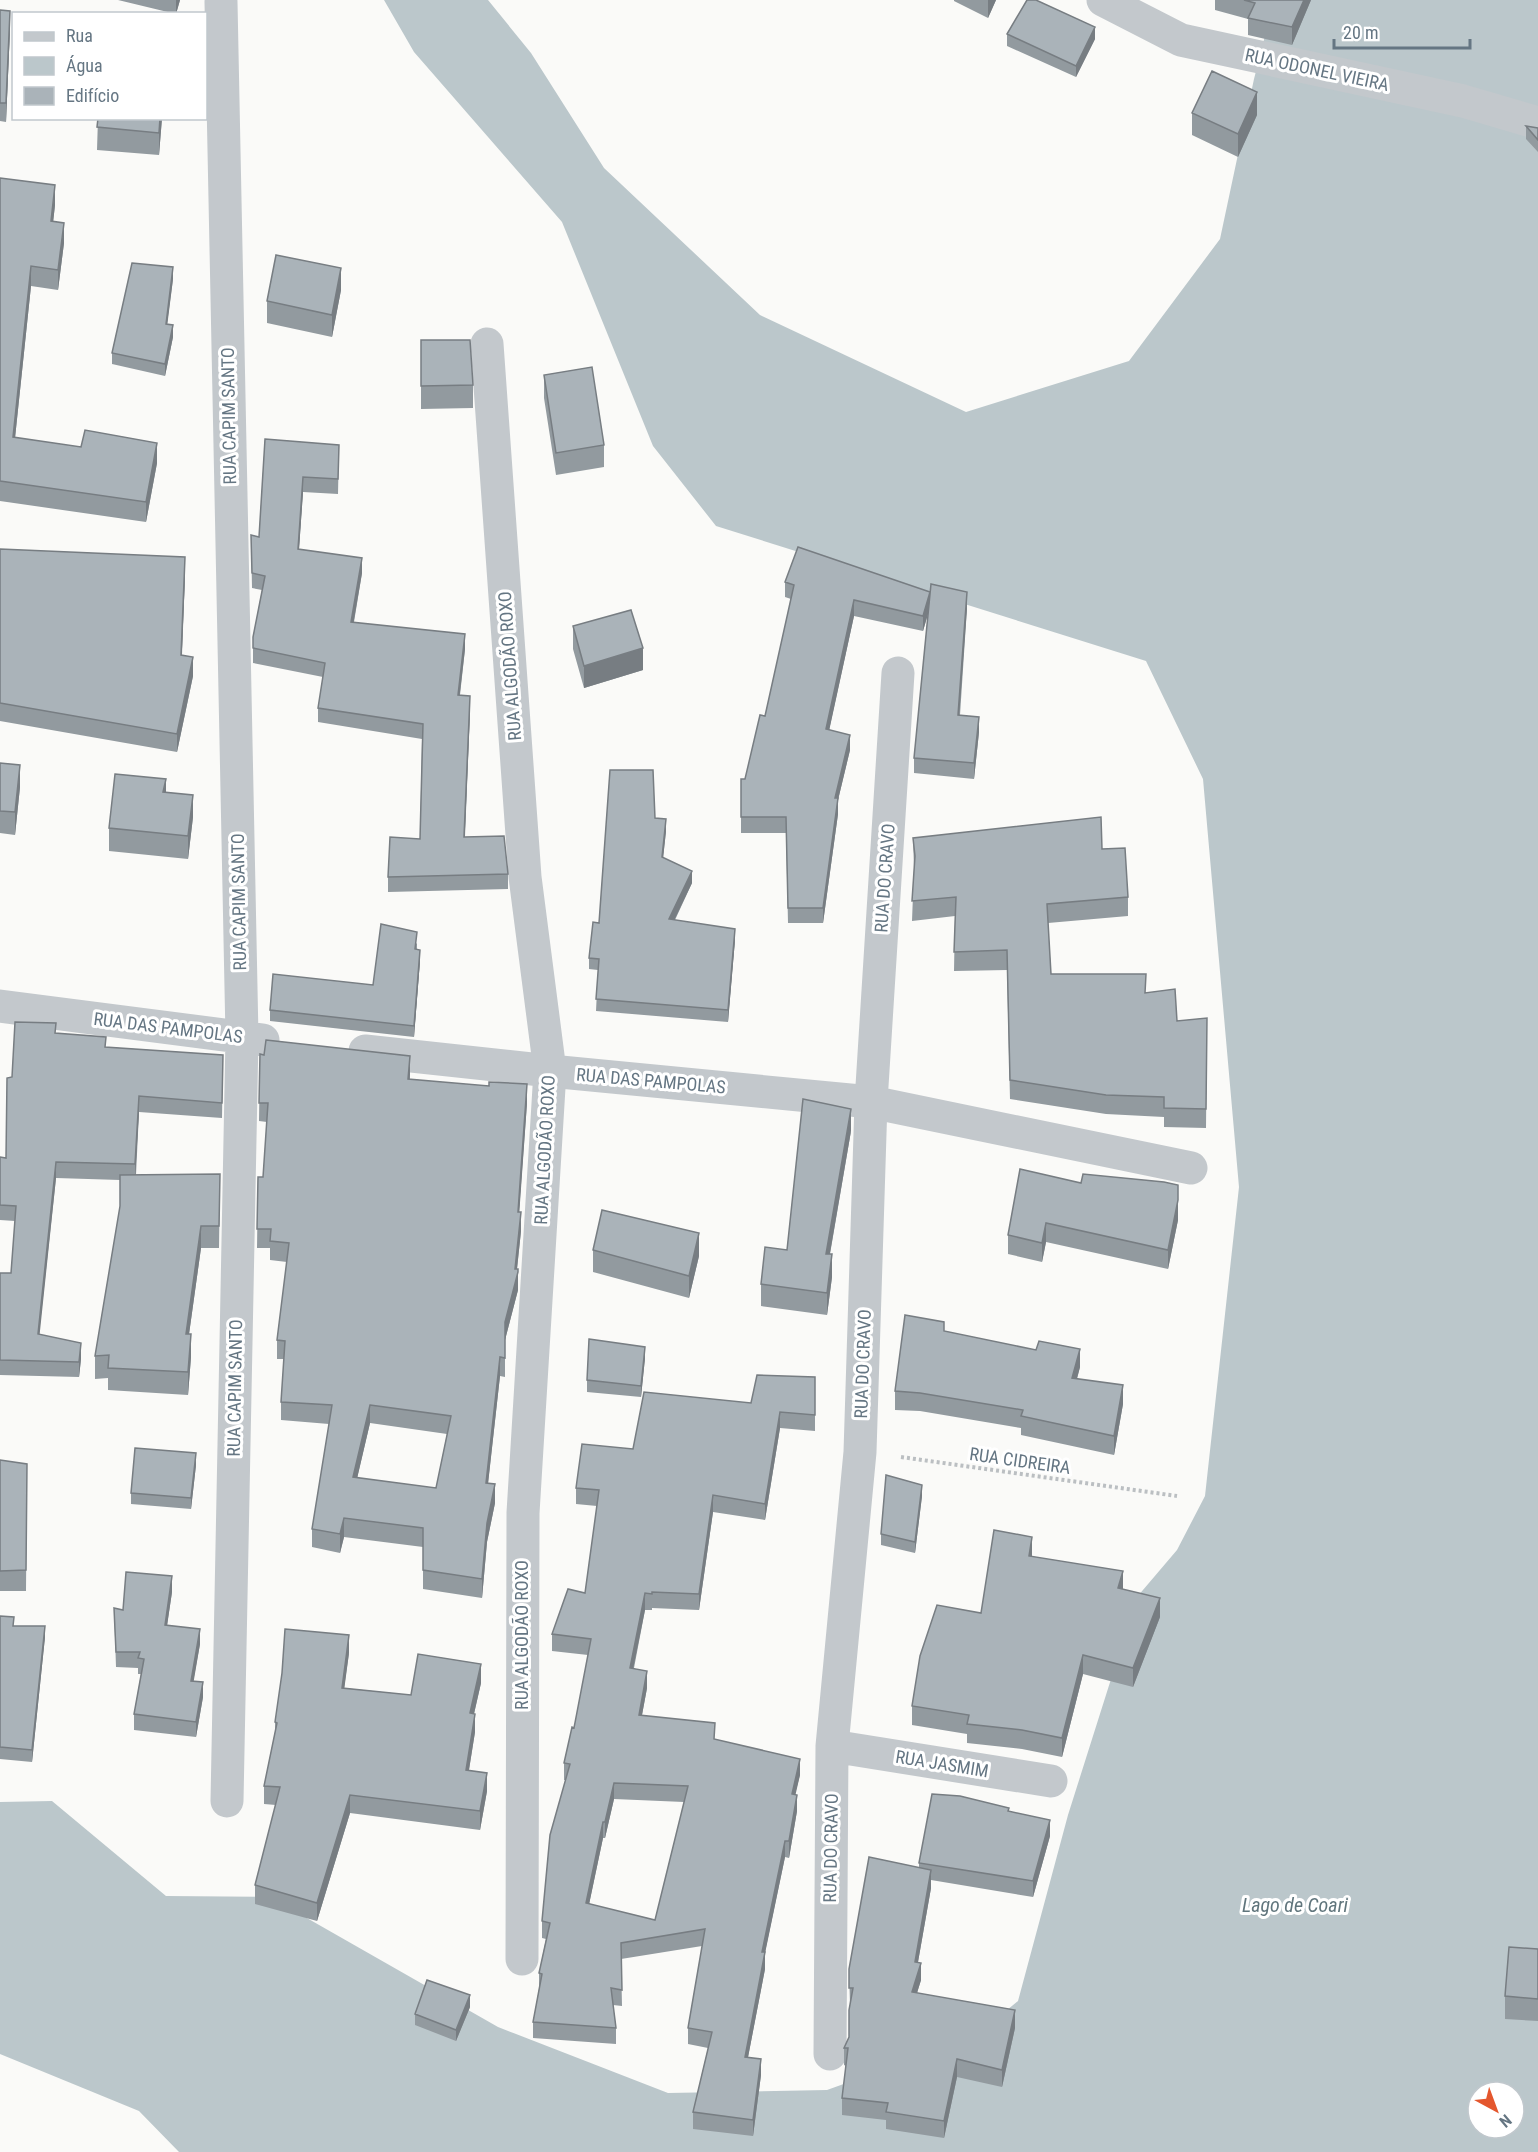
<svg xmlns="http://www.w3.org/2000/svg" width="1538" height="2152" viewBox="0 0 1538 2152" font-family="'Roboto Condensed',sans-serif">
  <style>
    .water { fill: #bbc7cb; fill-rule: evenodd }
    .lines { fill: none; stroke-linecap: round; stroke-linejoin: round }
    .path { stroke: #bbbfc2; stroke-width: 4; stroke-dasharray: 3 3; stroke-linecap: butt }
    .street { stroke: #c3c8cc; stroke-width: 33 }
    .wall { fill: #929a9f; fill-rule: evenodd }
    .shaded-wall { fill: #777d82 }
    .building { fill: #aab3b9; stroke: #777d82; stroke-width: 1.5; fill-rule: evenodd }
    .labels { text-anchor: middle; stroke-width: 6; stroke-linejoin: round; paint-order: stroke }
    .street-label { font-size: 18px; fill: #657683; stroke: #fff }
    .water-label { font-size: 20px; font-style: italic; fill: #60757c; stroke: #fff }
  </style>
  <rect width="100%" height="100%" fill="#fafaf8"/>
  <!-- water -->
  <path class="water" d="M384,0H488L531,53L604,168L760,315L966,412L1129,361L1220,239L1254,79L1274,0H1538V2152H179L139,2111L0,2054V1802L52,1801L166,1896L270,1897L498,2027L668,2093L827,2090L974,2037L1018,2001L1068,1815L1137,1597L1177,1550L1205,1496L1239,1187L1203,779L1146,661L716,526L653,446L562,222L414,52ZM1478,2092H1514V2128H1478Z"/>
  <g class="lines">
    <!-- path -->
    <path class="path" d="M901,1457L1177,1496"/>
    <!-- street -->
    <path class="street" d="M1103,0L1181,40L1463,101L1538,123
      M221,2L242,1037L227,1801
      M487,344L525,877L550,1071L523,1513L522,1959
      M0,1006L263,1040
      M365,1051L550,1071L871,1102L1191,1168
      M832,1746L1051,1781
      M830,2054L832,1746L860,1452L871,1102L898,673"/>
  </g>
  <!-- wall -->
  <path class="wall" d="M118,0H180L176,14Z
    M954,0H996L988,18L954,1Z
    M1215,0H1311L1292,45L1248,35V19L1215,10Z
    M0,10L10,29L6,122L0,121Z
    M1007,34L1095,39L1076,77L1007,46Z
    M1192,113L1257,115L1238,157L1192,135Z
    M98,118H162L159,155L97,150Z
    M1526,126L1538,128V152L1526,139Z
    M0,178L55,205L53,222L64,243L58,290L31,286L15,438L157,463L146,522L0,501Z
    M173,279L167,324L173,337L165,376L112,364V353Z
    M341,290L332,337L267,323V301Z
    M421,340L473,385V408L421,409Z
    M544,375L604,445V467L556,475L544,398Z
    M265,439L339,445L338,494L303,492L299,549L362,573L354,622L465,649L460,695L470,711L465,837L508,874V889L388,892V877L420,839L422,739L318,722V708L323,677L253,663V637L262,590L252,588L251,535L259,537Z
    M0,549L185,576L182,655L193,676L177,752L0,721Z
    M785,582L967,608L960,715L979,732L974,779L914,773V758L928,614L923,631L854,616L829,730L850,750L838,800V814L823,923H788L786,833H741V779H745L765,716L791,599L785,597Z
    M573,626L643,670L584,688L573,649Z
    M0,763L20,787L15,835L0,833Z
    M193,817L188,859L109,851V828Z
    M655,818L666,831L663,858L692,883L675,920L735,940L728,1022L596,1011L598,970L589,969V958L599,923Z
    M913,838L1102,849L1128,897V916L1048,923L1051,974L1146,993L1177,1021L1207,1018L1206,1128L1164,1127V1117L1106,1114L1010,1099L1007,970L954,971L955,916L912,921L914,868Z
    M417,943V949L420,961L414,1037L270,1021V1010L373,985Z
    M56,1033L106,1047L223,1055L222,1118L139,1112L136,1175L220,1174L219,1248H201L189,1334L191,1357L188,1395L108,1390V1378L95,1379V1356L120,1206V1180L56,1178L39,1334L81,1359L79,1377L0,1375V1273H11L15,1221L0,1220V1157L6,1158L12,1077Z
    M260,1054L410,1074V1079L527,1103L519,1212L521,1231L517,1269L518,1290L505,1340V1377L500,1376L488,1483L495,1503L487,1542L482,1598L423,1589V1547L344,1537L340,1553L312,1547V1529L329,1424L281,1420V1402L284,1359H277V1340L287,1262L270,1260V1248H257L258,1177H263L267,1122L259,1121ZM370,1423L447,1434L436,1488L357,1478Z
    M851,1131L830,1254L832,1277L827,1315L761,1306V1284L787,1250Z
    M1020,1169L1178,1220L1168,1269L1046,1242L1042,1262L1008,1254V1235Z
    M593,1250L699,1256L689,1298L593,1272Z
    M944,1331L1080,1367L1077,1379L1123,1404L1114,1455L1021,1435V1428L920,1411L895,1410V1391Z
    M645,1358L641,1397L587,1392V1380Z
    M815,1377V1431L780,1428L765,1520L713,1512L699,1610L652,1608V1610H645L634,1668L647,1688L642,1715L715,1739L800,1775L795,1794L797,1811L789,1858L785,1857L765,1952V1969L748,2057L761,2075L753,2136L693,2129V2112L708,2048L688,2044V2028L702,1946L621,1959L622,2006L613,2005L616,2028V2044L533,2038V2022L539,1989V1973L546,1939L542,1938V1921L566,1780H564V1763L574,1728L588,1655L552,1651V1634L585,1593L597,1506L576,1504V1488L633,1449L751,1403ZM614,1799L684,1802L655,1920L589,1904L603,1838H605Z
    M0,1460L27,1464L26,1591H0Z
    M196,1465L191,1509L131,1504V1493Z
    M922,1496L915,1553L881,1545V1534Z
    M1032,1557L1123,1589L1160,1617L1133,1687L1083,1674L1062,1757L1022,1749L967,1743V1734L912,1725V1706L981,1613Z
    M172,1592L167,1625L200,1644L193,1682L203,1697L196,1737L134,1730V1714L141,1674H138V1668L116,1667L114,1608L123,1610Z
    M0,1616L14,1626L45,1637L32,1762L0,1759Z
    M349,1653L344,1688L411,1695L481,1683L474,1714L475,1732L469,1770L487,1791L480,1830L350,1813L317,1921L255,1904V1885L276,1805L264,1804V1786L275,1732V1722Z
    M1009,1812L1050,1836L1033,1897L931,1880V1888L918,1962L921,1980L917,1993L1015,2028L1002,2087L957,2077L944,2138L886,2129V2120L842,2115V2098L846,2066L844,2065V2048L849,2037L850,2005L849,1969L919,1868V1863Z
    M1538,1949V2021L1505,2019V1996Z
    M470,2007L456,2041L415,2025V2014Z"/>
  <!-- shaded-wall -->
  <path class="shaded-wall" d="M176,0H180L176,14Z
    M988,0H996L988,18Z
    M1304,0H1311L1292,45V27Z
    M10,11V29L6,122V103Z
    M1095,27V39L1076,77V66Z
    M1257,92V115L1238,157V134Z
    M160,118H162L159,155V133Z
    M55,185V205L51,241V221Z
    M64,223V243L58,290V270Z
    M31,266V286L13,457V437Z
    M173,267V279L166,335V324Z
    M341,268V290L332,337V315Z
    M173,325V337L165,376V364Z
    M157,443V463L146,522V502Z
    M303,477V492L298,564V549Z
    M185,557V576L181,674V655Z
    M362,558V573L351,637V622Z
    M930,592V607L923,631V616Z
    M967,592V608L958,731V715Z
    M854,600V616L826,745V729Z
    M465,634V649L458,709V695Z
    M643,648V670L584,688V666Z
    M193,657V676L177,752V734Z
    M470,696V711L464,852V837Z
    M979,717V732L974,779V763Z
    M850,735V750L838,800V814L823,923V908L835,798Z
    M20,765V787L15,835V812Z
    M166,779V801L163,792Z
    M193,795V817L188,859V836Z
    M666,819V831L662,868V857Z
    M692,871V883L669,931V919Z
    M735,929V940L728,1022V1010Z
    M420,950V961L414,1037V1026Z
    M410,1056V1074L408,1098V1079Z
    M527,1084V1103L518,1231V1212Z
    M139,1096V1112L135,1180V1164Z
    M851,1109V1131L826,1276V1254Z
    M56,1162V1178L38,1350V1334Z
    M1178,1200V1220L1168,1269V1250Z
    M521,1212V1231L516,1278L518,1269V1290L505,1340V1322L515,1269Z
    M1046,1223V1242L1042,1262V1243Z
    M201,1226V1248L186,1356V1334Z
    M699,1233V1256L689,1298V1276Z
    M832,1254V1277L827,1315V1293Z
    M191,1334V1357L188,1395V1372Z
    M81,1343V1359L79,1377V1362Z
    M645,1347V1358L641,1397V1386Z
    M1080,1349V1367L1072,1396V1378Z
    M500,1357V1376L486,1502V1483Z
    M1123,1385V1404L1114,1455V1436Z
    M370,1405V1423L353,1496V1477Z
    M780,1412V1428L765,1520V1504Z
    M196,1453V1465L191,1509V1498Z
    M495,1484V1503L487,1542L482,1598V1579L487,1523Z
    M922,1485V1496L915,1553V1542Z
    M713,1495V1512L699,1610V1594Z
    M344,1518V1537L340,1553V1534Z
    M1032,1537V1556L1029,1576V1556Z
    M1123,1571V1590L1118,1588Z
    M172,1576V1592L165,1640V1625Z
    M645,1593V1610L630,1684V1668Z
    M1160,1598V1617L1133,1687V1668Z
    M45,1626V1637L32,1762V1750Z
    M200,1629V1644L191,1697V1681Z
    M349,1635V1653L342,1706V1688Z
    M1083,1655V1674L1062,1757V1738Z
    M481,1664V1683L470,1731V1713Z
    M647,1671V1688L639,1731V1715Z
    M203,1682V1697L196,1737V1722Z
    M475,1714V1732L466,1788V1770Z
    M800,1759V1775L792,1810V1794Z
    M487,1773V1791L480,1830V1811Z
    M614,1783V1799L605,1838V1822Z
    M350,1795V1813L317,1921V1903Z
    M797,1795V1811L789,1858V1841Z
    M1050,1820V1836L1033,1897V1881Z
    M603,1822V1838L586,1919V1903Z
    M785,1841V1857L762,1968V1952Z
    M931,1870V1888L915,1979V1962Z
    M765,1952V1969L745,2073V2057Z
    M921,1963V1980L912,2009V1992Z
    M470,1995V2007L456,2041V2030Z
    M1015,2010V2028L1002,2087V2070Z
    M761,2059V2075L753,2136V2120Z
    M957,2059V2077L944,2138V2121Z"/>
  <!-- building -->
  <path class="building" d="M1027,0H1036L1095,27L1076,66L1007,34Z
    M1244,0H1304L1292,27L1248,18L1255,3Z
    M0,10L10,11L6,103H0Z
    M1212,71L1257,92L1238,134L1192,113Z
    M98,118H160L159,133L97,127Z
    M1526,126L1538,128V140Z
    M0,178L55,185L51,221L64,223L58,270L31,266L13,437L81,447L85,430L157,443L146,502L0,481Z
    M276,255L341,268L332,315L267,301Z
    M132,263L173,267L166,324L173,325L165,364L112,353Z
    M421,340H470L473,385L421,386Z
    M592,367L604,445L556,453L544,375Z
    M265,439L339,445L338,479L303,477L298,549L362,558L351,622L465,634L458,695L470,696L464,837L504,836L508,874L388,877L390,837L420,839L423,724L318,708L325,663L253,648V637L265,576L252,573L251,535L259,537Z
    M798,547L930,592L923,616L854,600L826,729L850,735L835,798H838L823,908H788L786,817H741V779H745L760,715L765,716L794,585L785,582Z
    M0,549L185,557L181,655L193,657L177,734L0,703Z
    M931,584L967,592L958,715L979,717L974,763L914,758Z
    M631,610L643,648L584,666L573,626Z
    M0,763L20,765L15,812L0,811Z
    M610,770H653L655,818L666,819L662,857L692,871L669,919L735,929L728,1010L596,999L599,959L589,958L593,922L599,923Z
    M115,774L166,779L163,792L193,795L188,836L109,828Z
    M1101,817L1102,849L1125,848L1128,897L1047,904L1051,974H1146L1145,993L1175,989L1177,1021L1207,1018L1206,1109L1164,1108V1097L1106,1095L1010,1080L1007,950L954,952L956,897L912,901L915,856L913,838Z
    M381,924L417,932L415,949L420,950L414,1026L270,1010L273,974L373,985Z
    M15,1022L56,1023L55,1033L106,1037L105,1047L223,1055L222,1103L139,1096L135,1164L56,1162L38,1334L81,1343L79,1362L0,1360V1273H11L16,1206L0,1205V1157L6,1158L7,1078L12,1077Z
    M266,1040L410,1056L408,1079L489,1086V1082L527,1084L518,1212H521L515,1269H518V1272L505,1322V1358L500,1357L486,1483L495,1484L487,1523L482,1579L423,1570V1528L344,1518L340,1534L312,1529L332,1405L281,1402L285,1341L277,1340L289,1243L270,1241L271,1229H257L258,1177H263L268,1103H259L260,1054L264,1055ZM370,1405L451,1416L436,1488L353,1477Z
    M803,1099L851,1109L826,1254H832L827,1293L761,1284L765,1247L787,1250Z
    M1020,1169L1081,1183L1083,1174L1164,1182L1178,1185V1200L1168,1250L1046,1223L1042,1243L1008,1235Z
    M220,1174L219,1226H201L186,1334H191L188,1372L108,1368L109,1355L95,1356L120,1206V1175Z
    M602,1210L699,1233L689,1276L593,1250Z
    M905,1315L944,1322V1331L1036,1350L1039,1341L1080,1349L1072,1378L1123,1385L1114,1436L1021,1416L1023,1410L920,1393L895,1391Z
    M589,1339L645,1347L641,1386L587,1380Z
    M757,1375L815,1377V1415L780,1412L765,1504L713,1495L699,1594L652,1592V1594L645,1593L630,1668L647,1671L639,1715L715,1723L714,1739L800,1759L792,1794L797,1795L789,1841H785L762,1952H765L745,2057L761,2059L753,2120L693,2112L712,2032L688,2028L705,1929L621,1943L622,1990L611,1988L616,2028L533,2022L542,1974L539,1973L550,1923L542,1921L550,1835L570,1764L564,1763L572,1727L574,1728L591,1639L552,1634L568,1589L585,1593L599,1490L576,1488L582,1444L633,1449L644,1392L751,1403ZM614,1783L688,1786L655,1920L586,1903L603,1822H605Z
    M135,1448L196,1453L191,1498L131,1493Z
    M0,1460L27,1464L26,1570L0,1571Z
    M886,1475L922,1485L915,1542L881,1534Z
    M994,1530L1032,1537L1029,1556L1123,1571L1118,1588L1160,1598L1133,1668L1083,1655L1062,1738L1022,1730L967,1724L969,1715L912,1706L920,1656L937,1605L981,1613Z
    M126,1572L172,1576L165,1625L200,1629L191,1681L203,1682L196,1722L134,1714L144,1659L138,1658L140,1652H116L114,1608L123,1610Z
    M0,1616L14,1617L13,1626H45L32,1750L0,1747Z
    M285,1629L349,1635L342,1688L411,1695L418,1654L481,1664L470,1713L475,1714L466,1770L487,1773L480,1811L350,1795L317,1903L255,1885L280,1787L264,1786L277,1723L275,1722L282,1673Z
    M932,1794L960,1796L1009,1808L1008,1811L1050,1820L1033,1881L919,1863Z
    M869,1857L931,1870L915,1962L921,1963L912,1992L1015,2010L1002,2070L957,2059L944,2121L886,2112L888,2103L842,2098L848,2048H844L849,2037V2010L853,1988H849V1969Z
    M1509,1947L1538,1949V1999L1505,1996Z
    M427,1980L470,1995L456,2030L415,2014Z"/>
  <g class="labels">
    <!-- street labels -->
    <g class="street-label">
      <text transform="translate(1317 70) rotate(12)" y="6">RUA ODONEL VIEIRA</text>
      <text transform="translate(229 416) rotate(-91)" y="6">RUA CAPIM SANTO</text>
      <text transform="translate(510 666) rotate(-94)" y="6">RUA ALGODÃO ROXO</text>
      <text transform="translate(885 878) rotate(-86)" y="6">RUA DO CRAVO</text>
      <text transform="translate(239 902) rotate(-91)" y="6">RUA CAPIM SANTO</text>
      <text transform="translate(168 1028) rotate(7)" y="6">RUA DAS PAMPOLAS</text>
      <text transform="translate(651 1081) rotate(5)" y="6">RUA DAS PAMPOLAS</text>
      <text transform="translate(545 1150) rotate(-87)" y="6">RUA ALGODÃO ROXO</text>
      <text transform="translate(863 1364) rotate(-88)" y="6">RUA DO CRAVO</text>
      <text transform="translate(235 1388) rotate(-89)" y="6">RUA CAPIM SANTO</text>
      <text transform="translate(1020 1461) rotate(8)" y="6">RUA CIDREIRA</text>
      <text transform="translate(522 1635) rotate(-90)" y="6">RUA ALGODÃO ROXO</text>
      <text transform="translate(942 1764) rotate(9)" y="6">RUA JASMIM</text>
      <text transform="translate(831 1848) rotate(-89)" y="6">RUA DO CRAVO</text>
    </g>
    <!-- water labels -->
    <g class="water-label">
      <text x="1295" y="1912">Lago de Coari</text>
    </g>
  </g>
  <!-- legend -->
  <rect x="12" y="12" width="195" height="108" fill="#ffffff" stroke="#c1c8cd" stroke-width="1.5"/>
  <rect x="24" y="32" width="30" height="9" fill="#c3c8cc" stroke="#c1c8cd" stroke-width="1.5"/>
  <text x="66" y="42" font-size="18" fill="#657683">Rua</text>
  <rect x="24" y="57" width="30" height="18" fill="#bbc7cb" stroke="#c1c8cd" stroke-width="1.5"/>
  <text x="66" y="72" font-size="18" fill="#657683">Água</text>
  <rect x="24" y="87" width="30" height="18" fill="#aab3b9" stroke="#c1c8cd" stroke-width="1.5"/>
  <text x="66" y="102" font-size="18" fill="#657683">Edifício</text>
  <!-- north arrow -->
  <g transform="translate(1496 2110) rotate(139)"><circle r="28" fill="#ffffff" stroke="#c1c8cd" stroke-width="1.5"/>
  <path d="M0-4.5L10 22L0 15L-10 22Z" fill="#e4572e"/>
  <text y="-9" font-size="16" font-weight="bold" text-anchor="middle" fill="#657683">N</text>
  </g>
  <!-- scale -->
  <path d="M1334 39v9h136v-9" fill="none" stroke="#657683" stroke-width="3"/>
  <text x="1343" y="39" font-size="18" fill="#657683" stroke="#ffffff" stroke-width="4.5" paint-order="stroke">20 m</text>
</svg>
